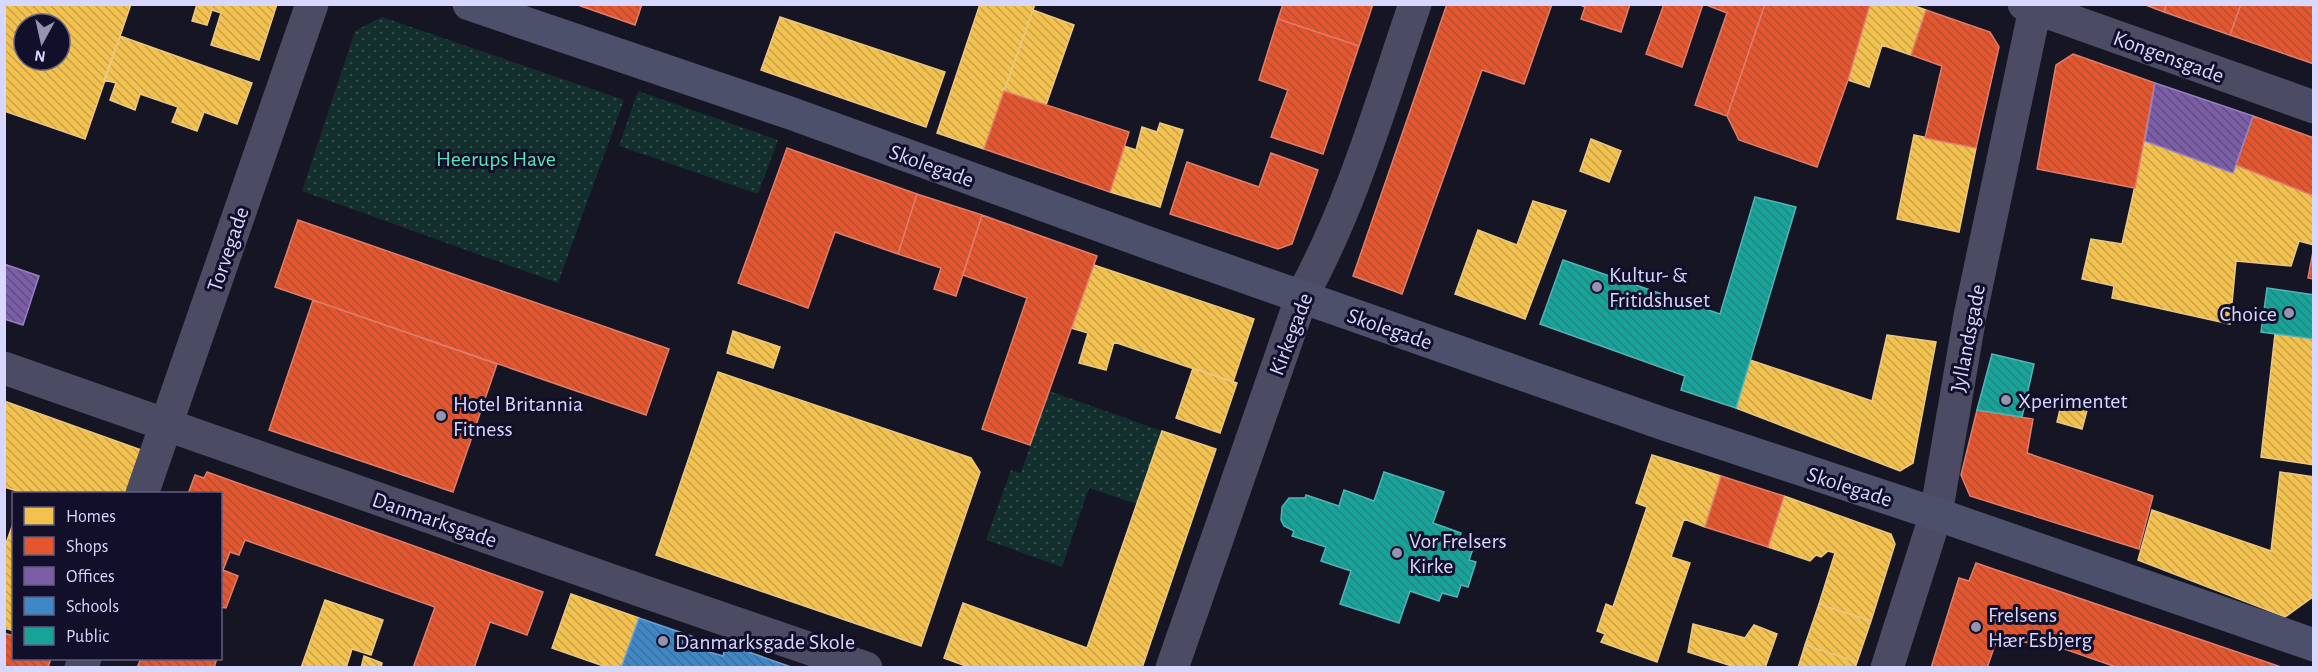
<svg xmlns="http://www.w3.org/2000/svg" width="2318" height="672" viewBox="0 0 2318 672" font-family="'Alegreya Sans',sans-serif">
  <style>
    .park { fill: url(#park-dots) }
    .homes { fill: url(#homes-back-hatch); stroke: #eac883; stroke-width: 1.5; fill-rule: evenodd }
    .shops { fill: url(#shops-back-hatch); stroke: #e07d6d; stroke-width: 1.5 }
    .offices { fill: url(#offices-back-hatch); stroke: #9782c1; stroke-width: 1.5 }
    .schools { fill: url(#schools-back-hatch); stroke: #6da0d6; stroke-width: 1.5 }
    .public { fill: url(#public-back-hatch); stroke: #51b3b7; stroke-width: 1.5 }
    .lines { fill: none; stroke-linecap: round; stroke-linejoin: round }
    .street { stroke: #4b4b64; stroke-width: 33 }
    .secondary { stroke: #4d506a; stroke-width: 33 }
    .poi-dot { fill: #9493b2; stroke: #110f29; stroke-width: 2 }
    .labels { text-anchor: middle; stroke-width: 6; stroke-linejoin: round; paint-order: stroke }
    .street-label { font-size: 22px; fill: #d8d7ff; stroke: #110f29 }
    .park-label { font-size: 22px; fill: #5fe3b5; stroke: #110f29 }
    .poi-label { font-size: 22px; fill: #d8d7ff; stroke: #110f29; text-anchor: start }
  </style>
  <defs>
    <pattern id="park-dots" width="8" height="8" patternUnits="userSpaceOnUse" patternTransform="scale(1.5)"><rect width="8" height="8" fill="#132f2d"/><path d="M2 2h.1M6 6h.1" fill="none" stroke="#354c4c" stroke-width="1.8" stroke-linecap="round"/></pattern>
    <pattern id="homes-back-hatch" width="6" height="6" patternUnits="userSpaceOnUse" patternTransform="scale(1.5)"><rect width="6" height="6" fill="#f2c14e"/><path d="M-1 5l2 2M0 0l6 6M5-1l2 2" fill="none" stroke="#c6a14e"/></pattern>
    <pattern id="shops-back-hatch" width="6" height="6" patternUnits="userSpaceOnUse" patternTransform="scale(1.5)"><rect width="6" height="6" fill="#e4572e"/><path d="M-1 5l2 2M0 0l6 6M5-1l2 2" fill="none" stroke="#b35037"/></pattern>
    <pattern id="offices-back-hatch" width="6" height="6" patternUnits="userSpaceOnUse" patternTransform="scale(1.5)"><rect width="6" height="6" fill="#7b5ea7"/><path d="M-1 5l2 2M0 0l6 6M5-1l2 2" fill="none" stroke="#61507e"/></pattern>
    <pattern id="schools-back-hatch" width="6" height="6" patternUnits="userSpaceOnUse" patternTransform="scale(1.5)"><rect width="6" height="6" fill="#3f88c5"/><path d="M-1 5l2 2M0 0l6 6M5-1l2 2" fill="none" stroke="#406f9b"/></pattern>
    <pattern id="public-back-hatch" width="6" height="6" patternUnits="userSpaceOnUse" patternTransform="scale(1.5)"><rect width="6" height="6" fill="#17a398"/><path d="M-1 5l2 2M0 0l6 6M5-1l2 2" fill="none" stroke="#248581"/></pattern>
  </defs>
  <rect width="100%" height="100%" fill="#161523"/>
  <!-- park -->
  <path class="park" d="M382,17L624,100L558,283L302,191L355,31Z
    M638,91L778,140L758,194L619,146Z
    M1049,391L1162,431L1137,504L1089,488L1062,567L986,540L1011,470L1021,473Z"/>
  <!-- homes -->
  <path class="homes" d="M4,4H131L85,139L4,111ZM24,24H60V60H24Z
    M197,4H277L259,60L211,45L221,13L212,10L207,25L192,21Z
    M980,4H1035L984,149L937,133Z
    M1870,4H1909L1926,10L1911,55L1882,45L1869,87L1848,80Z
    M1033,10L1074,25L1046,105L1004,91Z
    M780,17L945,72L926,127L761,70Z
    M120,36L252,83L237,124L204,112L197,131L172,122L178,107L140,94L135,110L110,100L116,83L104,80Z
    M1160,123L1183,130L1160,207L1110,192L1124,146L1136,150L1142,127L1157,132Z
    M1914,135L1976,148L1959,232L1897,219Z
    M1591,139L1621,151L1609,182L1580,171Z
    M2145,141L2233,173L2236,165L2314,196V245L2299,241L2291,266L2236,261L2230,324L2112,298L2114,286L2082,279L2091,239L2122,244Z
    M1533,201L1566,211L1525,319L1455,294L1478,230L1517,245Z
    M1094,265L1254,319L1233,382L1114,342L1106,370L1079,363L1088,333L1071,328Z
    M733,331L780,347L773,368L727,353Z
    M2275,334L2314,339V465L2261,457Z
    M1887,335L1936,342L1913,463L1900,471L1736,408L1750,360L1872,401Z
    M1193,368L1237,383L1220,433L1176,418Z
    M718,372L971,458L980,472L921,646L656,555Z
    M2063,397L2089,403L2082,429L2057,422Z
    M4,401L144,451L129,494L23,493L4,487Z
    M1162,431L1216,449L1142,668H971L944,658L963,603L1087,648Z
    M1652,455L1721,476L1705,527L1684,519L1671,557L1690,563L1657,662L1601,642L1605,634L1597,631L1606,604L1613,607L1647,507L1636,503Z
    M2280,472L2314,477V596L2285,617L2138,560L2152,510L2271,551Z
    M1784,496L1891,534L1895,544L1871,621L1819,604L1835,553L1828,551L1821,557L1816,555L1810,561L1768,547Z
    M14,521V631L4,628V549Z
    M571,594L639,618L621,668H609L552,648Z
    M325,600L383,620L371,655L352,649L346,668H301Z
    M1819,604L1871,621L1857,662L1805,645Z
    M1693,624L1745,638L1754,625L1777,634L1765,668H1738L1688,652Z
    M1805,645L1857,662L1855,668H1798Z
    M364,656L382,663L381,668H361Z"/>
  <!-- shops -->
  <path class="shops" d="M575,4H642L635,25Z
    M1283,4H1373L1359,46L1278,19Z
    M1447,4H1552L1524,84L1482,70L1402,294L1353,276Z
    M1578,4H1630L1621,32L1581,19L1585,7Z
    M1664,4H1703L1682,67L1646,54Z
    M1704,4H1765L1727,116L1695,105L1727,13Z
    M1765,4H1870L1848,80L1817,167L1739,140L1727,116Z
    M2143,4H2167L2164,12Z
    M2167,4H2241L2230,35L2164,12Z
    M2241,4L2314,6V64L2230,35Z
    M1926,10L1990,32L1999,47L1976,148L1925,138L1942,66L1911,55Z
    M1278,19L1359,46L1323,154L1271,137L1288,90L1259,80Z
    M2073,54L2155,83L2135,188L2037,169L2056,65Z
    M1004,91L1129,132L1110,192L984,149Z
    M2253,116L2314,138V196L2236,165Z
    M787,148L917,194L898,254L835,232L808,308L738,283Z
    M1271,153L1318,170L1292,244L1278,249L1170,214L1187,162L1259,187Z
    M917,194L982,215L956,296L934,289L941,268L898,254Z
    M982,215L1097,256L1030,445L982,429L1027,298L963,275Z
    M298,220L669,349L646,415L275,287Z
    M2314,246V279L2308,278Z
    M313,300L497,364L453,492L269,430Z
    M1977,410L2033,419L2027,453L2153,496L2139,549L1970,496L1961,475Z
    M207,472L543,592L527,635L490,622L474,668H413L435,607L245,540L239,555L230,552L223,570L238,576L226,608L220,607V494H188L195,475L204,478Z
    M1721,476L1784,496L1768,547L1705,527Z
    M1976,563L2284,668H2119L2030,637L2028,643L1999,633L1987,668H1931L1959,578L1969,581Z
    M4,633L14,636V658H51L48,668H4Z
    M141,658H217L214,668H137Z"/>
  <!-- offices -->
  <path class="offices" d="M2155,83L2253,116L2233,173L2145,141Z
    M4,264L39,276L23,325L4,319Z"/>
  <!-- schools -->
  <path class="schools" d="M639,618L697,638L694,646L709,652L723,656L726,644L794,668H621Z"/>
  <!-- public -->
  <path class="public" d="M1755,197L1796,207L1736,408L1681,390L1685,376L1540,324L1563,260L1720,314Z
    M2267,288L2314,295V339L2261,332Z
    M1992,354L2034,364L2022,417L1977,410Z
    M1384,472L1444,492L1433,523L1461,533L1459,541L1474,546L1469,560L1476,562L1468,587L1461,585L1457,597L1442,593L1439,601L1410,591L1399,623L1340,604L1351,571L1321,561L1326,547L1292,536L1294,531L1284,526L1281,520L1282,507L1289,498H1305L1306,495L1339,506L1344,490L1374,501Z"/>
  <g class="lines">
    <!-- street -->
    <path class="street" d="M2024,4L2314,107
      M4,368L616,582L866,668
      M142,494L312,4
      M81,668L85,658
      M1172,668L1302,296C1352,205 1381,103 1415,4
      M1887,668L1936,514L1970,316L2036,4"/>
    <!-- secondary -->
    <path class="secondary" d="M469,4L793,114L1154,245L1664,424L1936,514L2314,645"/>
  </g>
  <!-- markers -->
  <g class="poi-dot">
    <circle cx="1597" cy="287" r="6"/>
    <circle cx="2289" cy="313" r="6"/>
    <circle cx="2006" cy="400" r="6"/>
    <circle cx="441" cy="416" r="6"/>
    <circle cx="1397" cy="553" r="6"/>
    <circle cx="1976" cy="627" r="6"/>
    <circle cx="663" cy="641" r="6"/>
  </g>
  <g class="labels">
    <!-- street labels -->
    <g class="street-label">
      <text transform="translate(2169 56) rotate(20)" y="8">Kongensgade</text>
      <text transform="translate(932 165) rotate(20)" y="8">Skolegade</text>
      <text transform="translate(227 249) rotate(-71)" y="8">Torvegade</text>
      <text transform="translate(1390 328) rotate(19)" y="8">Skolegade</text>
      <text transform="translate(1290 334) rotate(-69)" y="8">Kirkegade</text>
      <text transform="translate(1967 338) rotate(-79)" y="8">Jyllandsgade</text>
      <text transform="translate(1850 486) rotate(18)" y="8">Skolegade</text>
      <text transform="translate(435 519) rotate(19)" y="8">Danmarksgade</text>
    </g>
    <!-- park labels -->
    <g class="park-label">
      <text x="496" y="166">Heerups Have</text>
    </g>
    <!-- poi labels -->
    <g class="poi-label">
      <text x="1609" y="282">Kultur- &amp;<tspan x="1609" dy="25">Fritidshuset</tspan></text>
      <text x="2277" y="321" text-anchor="end">Choice</text>
      <text x="2018" y="408">Xperimentet</text>
      <text x="453" y="411">Hotel Britannia<tspan x="453" dy="25">Fitness</tspan></text>
      <text x="1409" y="548">Vor Frelsers<tspan x="1409" dy="25">Kirke</tspan></text>
      <text x="1988" y="622">Frelsens<tspan x="1988" dy="25">Hær Esbjerg</tspan></text>
      <text x="675" y="649">Danmarksgade Skole</text>
    </g>
  </g>
  <!-- border -->
  <rect width="2318" height="672" fill="none" stroke="#d8d7ff" stroke-width="12"/>
  <!-- legend -->
  <rect x="12" y="492" width="210" height="168" fill="#110f29" stroke="#615f7f" stroke-width="1.5"/>
  <rect x="24" y="507" width="30" height="18" fill="#f2c14e" stroke="#615f7f" stroke-width="1.5"/>
  <text x="66" y="522" font-size="18" fill="#d8d7ff">Homes</text>
  <rect x="24" y="537" width="30" height="18" fill="#e4572e" stroke="#615f7f" stroke-width="1.5"/>
  <text x="66" y="552" font-size="18" fill="#d8d7ff">Shops</text>
  <rect x="24" y="567" width="30" height="18" fill="#7b5ea7" stroke="#615f7f" stroke-width="1.5"/>
  <text x="66" y="582" font-size="18" fill="#d8d7ff">Offices</text>
  <rect x="24" y="597" width="30" height="18" fill="#3f88c5" stroke="#615f7f" stroke-width="1.5"/>
  <text x="66" y="612" font-size="18" fill="#d8d7ff">Schools</text>
  <rect x="24" y="627" width="30" height="18" fill="#17a398" stroke="#615f7f" stroke-width="1.5"/>
  <text x="66" y="642" font-size="18" fill="#d8d7ff">Public</text>
  <!-- north arrow -->
  <g transform="translate(42 42) rotate(188)"><circle r="28" fill="#110f29" stroke="#615f7f" stroke-width="1.5"/>
  <path d="M0-4.5L10 22L0 15L-10 22Z" fill="#9493b2"/>
  <text y="-9" font-size="16" font-weight="bold" text-anchor="middle" fill="#d8d7ff">N</text>
  </g>
</svg>
